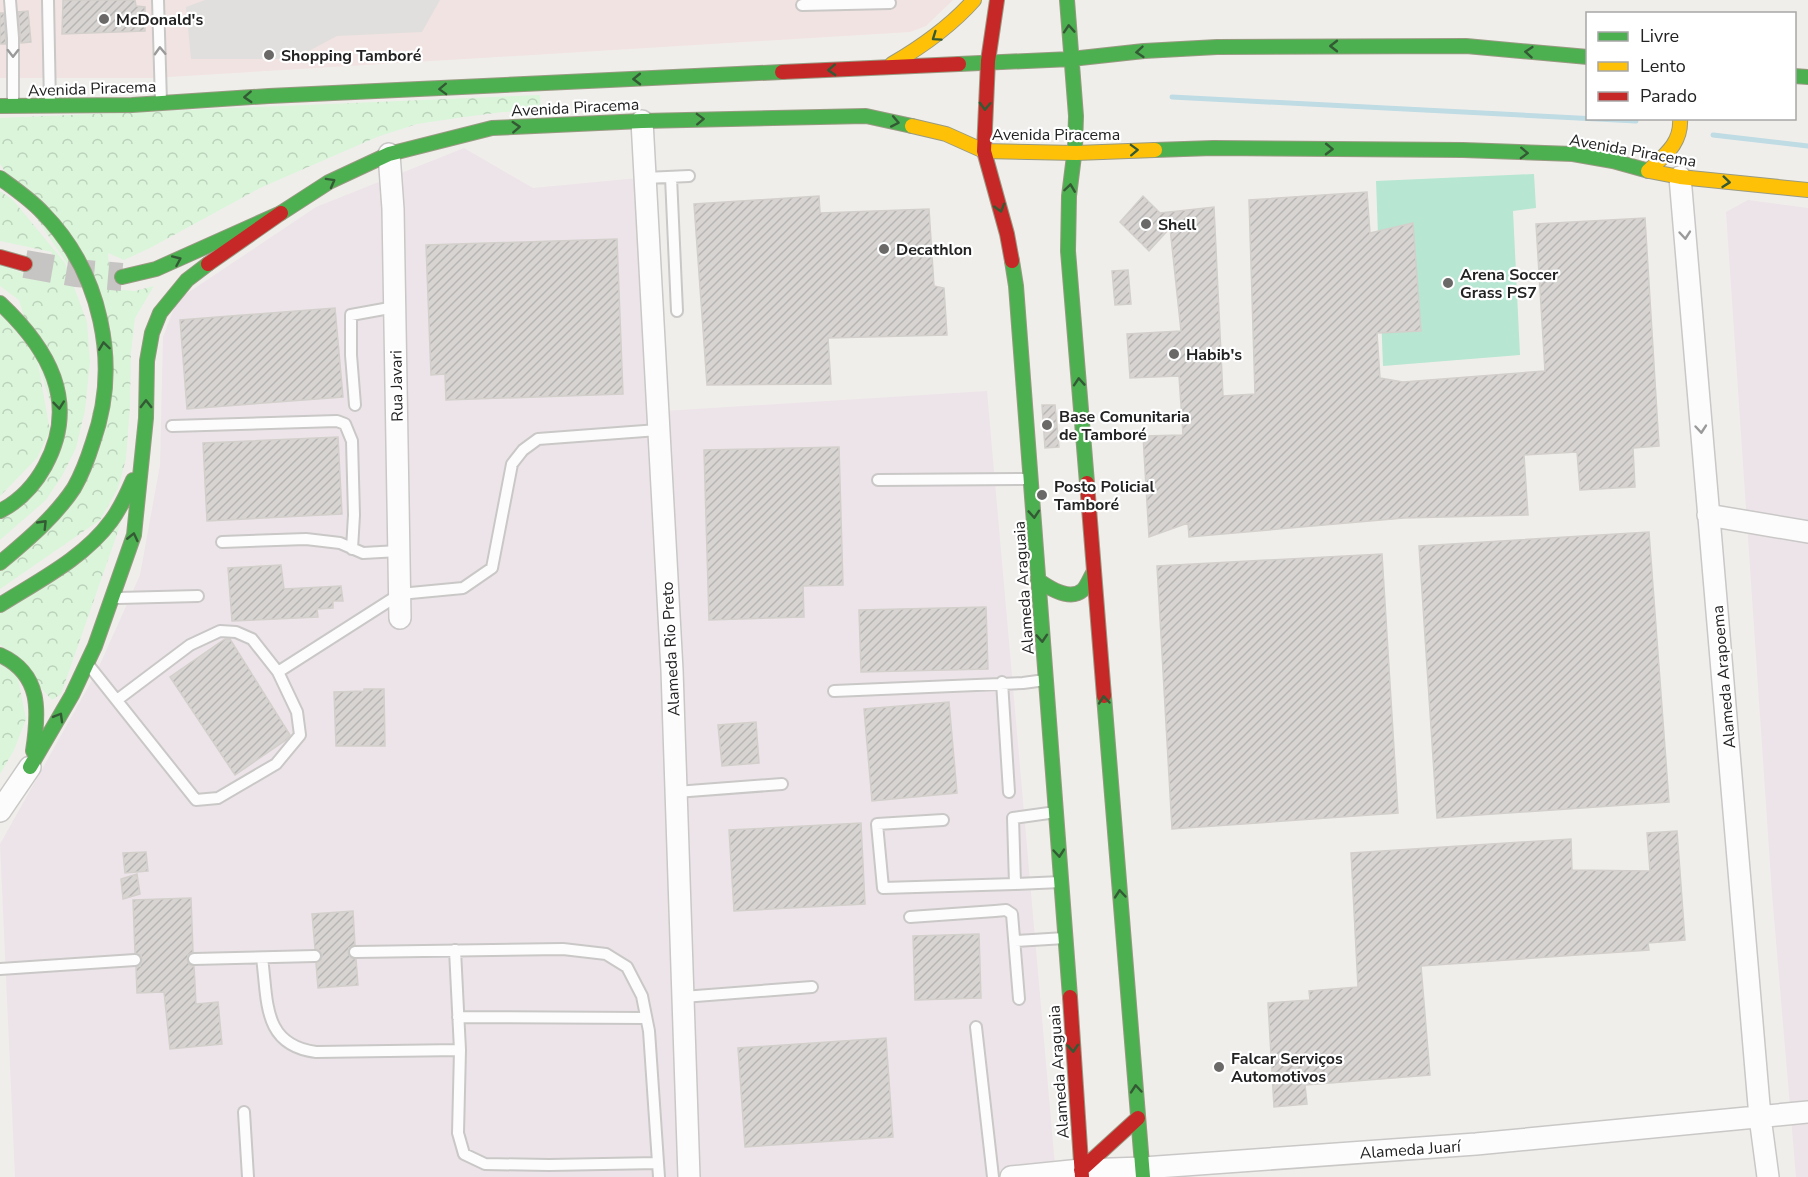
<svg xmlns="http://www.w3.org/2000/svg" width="1808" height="1177" viewBox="0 0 1808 1177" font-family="'Nunito Sans',sans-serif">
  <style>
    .commercial { fill: #f1e3e1 }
    .industrial { fill: #ede4e9 }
    .park { fill: url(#park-crowns) }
    .pitch { fill: #b7e6d2 }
    .parking { fill: #e0dfde }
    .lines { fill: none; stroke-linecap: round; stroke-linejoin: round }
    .stream { stroke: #bfdbe3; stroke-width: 5 }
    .building { fill: url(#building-hatch); stroke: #d3d0cc; stroke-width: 1.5 }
    .secondary-tunnel { stroke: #c7c5c3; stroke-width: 28; stroke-dasharray: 28 14; stroke-linecap: butt }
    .lane-casing { stroke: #c9c8c7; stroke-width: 14 }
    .street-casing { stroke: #c9c8c7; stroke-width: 24 }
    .fast-casing { stroke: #999a82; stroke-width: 16 }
    .slow-casing { stroke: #999a82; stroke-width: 16 }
    .jam-casing { stroke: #999a82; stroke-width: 16 }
    .lane { stroke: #fdfcfc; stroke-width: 10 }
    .street { stroke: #fdfcfc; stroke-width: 21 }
    .fast { stroke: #4caf50; stroke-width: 14 }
    .slow { stroke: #ffc107; stroke-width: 14 }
    .jam { stroke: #c62828; stroke-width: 14 }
    .oneway { stroke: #335a34 }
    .oneway2 { stroke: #9a9a9a }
    .poi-dot { fill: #6a6968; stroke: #fff; stroke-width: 2 }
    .labels { text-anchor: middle; stroke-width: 4.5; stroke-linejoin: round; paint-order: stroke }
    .poi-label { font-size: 16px; font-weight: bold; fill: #222; stroke: #fff; text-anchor: start }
    .street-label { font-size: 16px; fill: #222; stroke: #fff }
  </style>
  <defs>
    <pattern id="park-crowns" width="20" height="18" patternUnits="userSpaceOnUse" patternTransform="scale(1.5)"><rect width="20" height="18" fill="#daf5da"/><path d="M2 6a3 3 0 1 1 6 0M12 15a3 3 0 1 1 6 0" fill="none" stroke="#bbd2bb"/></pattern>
    <pattern id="building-hatch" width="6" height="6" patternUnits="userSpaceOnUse" patternTransform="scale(1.5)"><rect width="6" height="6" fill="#d7d4d2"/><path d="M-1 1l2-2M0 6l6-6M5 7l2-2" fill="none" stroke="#b8b6b4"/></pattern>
  </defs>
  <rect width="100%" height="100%" fill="#f0eeeb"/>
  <!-- commercial -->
  <path class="commercial" d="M0,0H953L926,26L910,32L152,78H0Z"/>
  <!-- industrial -->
  <path class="industrial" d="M464,148L533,188L638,178L647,412L987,391L1056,1177H15L0,844L96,673L140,575L160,465L163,337L177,300L316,207Z
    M1748,200L1808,208V1177H1796L1772,894L1726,212Z"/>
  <!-- park -->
  <path class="park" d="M540,95L541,111L503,112L457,118L417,124L377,137L260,188L150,248L124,260L108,253L111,289L135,291L154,286L135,318L131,353L130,406L126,459L118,488L100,520L0,589V571L73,499L111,329L0,164V118Z
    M0,191L13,200L65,263L87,322L90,362L85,410L76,448L62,476L46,500L0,540V517L63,444L19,300L0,286V265L25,274L47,280L52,252L0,241Z
    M0,311L37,358L50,431L37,458L0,496Z
    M123,517L61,694L52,700L0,644V610Z
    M0,663L17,674L26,719L14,750L0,774Z"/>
  <!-- pitch -->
  <path class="pitch" d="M1534,174L1536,208L1513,211L1520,355L1383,366L1376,181Z"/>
  <!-- parking -->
  <path class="parking" d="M205,0H440L422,32L337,36L294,59H191L186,7Z"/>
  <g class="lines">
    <!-- stream -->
    <path class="stream" d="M1172,97L1636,121
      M1713,135L1808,146"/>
  </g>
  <!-- building -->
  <path class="building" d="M63,0H135L136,6L145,7V31L62,34Z
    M28,11L31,42L21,43L18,12Z
    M0,13H4L6,44H0Z
    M1367,192L1370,233L1413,223L1421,331L1377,333L1380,378L1403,382L1545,371L1536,224L1645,218L1659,446L1633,448L1635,487L1580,490L1577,452L1524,455L1528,515L1404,518L1189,537L1188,523L1149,537L1143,436L1183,435L1179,376L1130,378L1127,334L1181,331L1170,228L1149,251L1120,222L1143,196L1160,213L1214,207L1223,396L1255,394L1249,200Z
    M819,196L820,213L929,209L934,286L944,288L947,335L828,338L831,384L707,385L694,204Z
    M617,239L623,394L446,400L445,374L431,375L426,245Z
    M1128,270L1131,304L1115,305L1112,271Z
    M335,308L343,397L187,409L180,320Z
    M1042,405H1055L1059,447L1045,448Z
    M338,437L342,514L207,521L203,443Z
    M839,447L843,585L803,586L804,617L709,620L704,450Z
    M1649,532L1669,802L1437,818L1419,546Z
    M1382,554L1398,813L1172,829L1157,566Z
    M281,565L284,589L341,586L343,601H333V608L317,609L318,617L232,621L228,568Z
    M986,607L988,669L861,672L859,610Z
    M225,639H230L290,735L286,740L235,775L170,677Z
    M364,689H384L385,746H336L334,692L364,691Z
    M949,702L957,793L872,801L864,709Z
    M756,722L759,763L722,766L718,725Z
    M861,823L865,904L734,911L729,830Z
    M1677,831L1685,940L1648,943L1649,950L1421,966L1430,1075L1305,1085L1307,1104L1274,1107L1268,1003L1310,1000L1309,991L1358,987L1351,853L1571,839L1572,870L1650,871L1647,833Z
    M146,852L148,871L125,873L123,853Z
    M137,874L140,894L123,899L121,879Z
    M191,898L193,952L188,955L187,960L190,965L194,966L196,1004L218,1002L222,1044L170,1049L164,992L137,993L136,967L140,966L142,960L141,955L135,953L133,900Z
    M353,911L355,945L349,948L348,953L351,958L356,959L358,985L318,988L316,963L321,960L322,955L319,950L315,949L312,914Z
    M979,934L981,998L915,1000L913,936Z
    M886,1038L893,1137L745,1147L738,1048Z"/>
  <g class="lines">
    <!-- secondary-tunnel -->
    <path class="secondary-tunnel" d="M25,264L76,273L122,277"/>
    <!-- lane casing -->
    <g class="lane-casing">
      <path id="lane" d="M10,0L13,38V105
        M48,0L50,105
        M158,0L161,102
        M802,5L890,3
        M671,177L677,311
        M645,178L689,176
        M355,405L351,355V315L395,307
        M172,426L337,421L345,424L352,441L354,515L352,549
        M878,480L1028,479
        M222,542L306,539L340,543L363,553L399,551
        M118,598L198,596
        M91,668L196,800L218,798L276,764L300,735L297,712L278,672L400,594L463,588L492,568L512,464L523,450L538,439L658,430
        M1002,682L1009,792
        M834,691L1023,683L1045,680
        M117,700L190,645L220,631L236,632L252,639L278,672
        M676,792L782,784
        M1056,812L1013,818L1015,884L1061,882
        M943,820L877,824L883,888L1015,884
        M910,917L995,911L1006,910L1012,914L1019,999
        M1015,941L1065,938
        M455,950L460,1050L458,1133L464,1154L485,1164L549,1165L658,1163
        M355,952L563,949L606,954L627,967L642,996L649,1031L659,1177
        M262,958C268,1001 262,1045 316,1052L460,1050
        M194,959L315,956
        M0,969L135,960
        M683,997L812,987
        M458,1017L646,1018
        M976,1027L993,1177
        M244,1112L248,1177"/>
    </g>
    <!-- street casing -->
    <g class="street-casing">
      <path id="street" d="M642,121L672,670L689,1177
        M389,154L393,209L400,618
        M1680,177L1760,1117L1768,1177
        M1708,515L1808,532
        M0,811L30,767
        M1011,1177L1081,1170L1143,1168L1476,1144L1808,1112"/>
    </g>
    <!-- fast casing -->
    <g class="fast-casing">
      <path id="fast" d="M1067,0L1076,116L1075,148L1069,196L1068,251L1087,483
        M959,64L1071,59L1144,51L1217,47L1466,46L1588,57
        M1794,76L1808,77
        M0,106L132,105L269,96L782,72
        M1155,150L1213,148L1463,150L1573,154L1613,161L1649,171
        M0,178C15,189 30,199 43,213C101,272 121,364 93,442C88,458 82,474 74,488C55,517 26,541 0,563
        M1012,261L1016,286L1070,997
        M122,277L156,269L281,213L329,182L389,154L492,128L642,121L866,116L912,126
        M0,303C48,348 80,402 45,466C34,486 20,501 0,511
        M1038,580C1049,588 1070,601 1083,590C1087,586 1090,578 1093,573
        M0,605C38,581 84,558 111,521C120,509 127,494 133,480
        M0,655C42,674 39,712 33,751
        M1104,696L1143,1177
        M30,767L72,695L95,646L134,535L146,418L147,361L152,333L160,313L187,280L208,264"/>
    </g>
    <!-- slow casing -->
    <g class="slow-casing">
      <path id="slow" d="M892,64C923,46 950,27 974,0
        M912,126L946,134L984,151L1076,153L1155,150
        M1648,171C1665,155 1682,143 1680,118
        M1649,171L1680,177L1808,190"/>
    </g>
    <!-- jam casing -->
    <g class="jam-casing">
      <path id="jam" d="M997,0L988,61L984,151L1007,234L1012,261
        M782,72L959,64
        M0,257L25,264
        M208,264L281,213
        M1087,483L1104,696
        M1070,997L1082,1177
        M1081,1170L1138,1118"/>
    </g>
    <!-- lane -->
    <use href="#lane" class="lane"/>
    <!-- street -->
    <use href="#street" class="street"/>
    <!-- fast -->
    <use href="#fast" class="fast"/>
    <!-- slow -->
    <use href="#slow" class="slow"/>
    <!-- jam -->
    <use href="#jam" class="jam"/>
  </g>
  <!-- one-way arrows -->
  <defs><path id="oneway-chevron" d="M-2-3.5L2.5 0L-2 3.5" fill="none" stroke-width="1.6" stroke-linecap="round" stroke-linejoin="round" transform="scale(1.5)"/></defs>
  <g class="oneway">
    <use href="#oneway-chevron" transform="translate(1069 29) rotate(-94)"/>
    <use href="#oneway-chevron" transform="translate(936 37) rotate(145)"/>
    <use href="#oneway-chevron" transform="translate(1334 46) rotate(180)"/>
    <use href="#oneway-chevron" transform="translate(1140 52) rotate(175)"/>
    <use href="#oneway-chevron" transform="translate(1529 52) rotate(-175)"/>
    <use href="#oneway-chevron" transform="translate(832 70) rotate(177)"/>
    <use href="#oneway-chevron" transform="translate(637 79) rotate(179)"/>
    <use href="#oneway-chevron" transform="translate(443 89) rotate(178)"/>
    <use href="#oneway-chevron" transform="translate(248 97) rotate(177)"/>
    <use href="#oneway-chevron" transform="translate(985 106) rotate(92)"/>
    <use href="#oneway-chevron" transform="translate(700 119) rotate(-2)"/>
    <use href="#oneway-chevron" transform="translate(895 122) rotate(11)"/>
    <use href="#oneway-chevron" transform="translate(516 127) rotate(-3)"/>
    <use href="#oneway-chevron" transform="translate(1329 149) rotate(1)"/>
    <use href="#oneway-chevron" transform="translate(1134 150) rotate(-2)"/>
    <use href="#oneway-chevron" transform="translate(1524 153) rotate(2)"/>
    <use href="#oneway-chevron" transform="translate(331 182) rotate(-29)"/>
    <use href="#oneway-chevron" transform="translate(1726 182) rotate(6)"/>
    <use href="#oneway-chevron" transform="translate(1070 188) rotate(-82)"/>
    <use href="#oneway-chevron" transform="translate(1000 208) rotate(74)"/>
    <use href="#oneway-chevron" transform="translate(177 260) rotate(-24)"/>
    <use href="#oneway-chevron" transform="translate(104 346) rotate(-98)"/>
    <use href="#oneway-chevron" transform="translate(1079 382) rotate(-94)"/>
    <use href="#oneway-chevron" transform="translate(146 404) rotate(-90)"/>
    <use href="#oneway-chevron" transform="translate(59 405) rotate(84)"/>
    <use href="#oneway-chevron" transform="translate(1034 514) rotate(86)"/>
    <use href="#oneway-chevron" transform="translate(43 524) rotate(-46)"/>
    <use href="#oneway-chevron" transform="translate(133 537) rotate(-77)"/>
    <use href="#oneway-chevron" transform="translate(1042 638) rotate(86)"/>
    <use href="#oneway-chevron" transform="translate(1104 700) rotate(-95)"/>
    <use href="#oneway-chevron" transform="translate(59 717) rotate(-60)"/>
    <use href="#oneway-chevron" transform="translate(1059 853) rotate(85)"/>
    <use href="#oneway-chevron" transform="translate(1120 894) rotate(-95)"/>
    <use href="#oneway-chevron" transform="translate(1073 1048) rotate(86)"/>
    <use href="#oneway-chevron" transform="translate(1136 1089) rotate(-95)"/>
  </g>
  <g class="oneway2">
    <use href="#oneway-chevron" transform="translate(160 51) rotate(-92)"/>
    <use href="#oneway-chevron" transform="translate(13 53) rotate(90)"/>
    <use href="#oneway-chevron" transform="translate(1685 235) rotate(85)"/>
    <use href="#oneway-chevron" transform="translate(1701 429) rotate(85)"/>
  </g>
  <!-- markers -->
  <g class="poi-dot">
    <circle cx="104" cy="19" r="6"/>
    <circle cx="269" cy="55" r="6"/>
    <circle cx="1146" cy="224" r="6"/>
    <circle cx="884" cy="249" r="6"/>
    <circle cx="1448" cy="283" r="6"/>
    <circle cx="1174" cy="354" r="6"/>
    <circle cx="1047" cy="425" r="6"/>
    <circle cx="1042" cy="495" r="6"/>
    <circle cx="1219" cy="1067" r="6"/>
  </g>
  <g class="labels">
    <!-- poi labels -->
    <g class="poi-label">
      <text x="116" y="25">McDonald's</text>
      <text x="281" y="61">Shopping Tamboré</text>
      <text x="1158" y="230">Shell</text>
      <text x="896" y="255">Decathlon</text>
      <text x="1460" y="280">Arena Soccer<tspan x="1460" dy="18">Grass PS7</tspan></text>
      <text x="1186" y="360">Habib's</text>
      <text x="1059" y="422">Base Comunitaria<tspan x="1059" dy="18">de Tamboré</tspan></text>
      <text x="1054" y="492">Posto Policial<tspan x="1054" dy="18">Tamboré</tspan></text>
      <text x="1231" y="1064">Falcar Serviços<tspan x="1231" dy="18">Automotivos</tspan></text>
    </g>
    <!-- street labels -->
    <g class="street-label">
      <text transform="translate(92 88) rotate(-2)" y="6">Avenida Piracema</text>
      <text transform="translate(575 107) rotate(-3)" y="6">Avenida Piracema</text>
      <text x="1056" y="140">Avenida Piracema</text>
      <text transform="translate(1633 150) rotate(10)" y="6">Avenida Piracema</text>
      <text transform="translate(396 386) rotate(-91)" y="6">Rua Javari</text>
      <text transform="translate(1023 588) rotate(-94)" y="6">Alameda Araguaia</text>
      <text transform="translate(670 649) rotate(-93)" y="6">Alameda Rio Preto</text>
      <text transform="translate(1723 677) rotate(-95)" y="6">Alameda Arapoema</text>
      <text transform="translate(1058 1072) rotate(-94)" y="6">Alameda Araguaia</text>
      <text transform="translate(1410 1149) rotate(-4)" y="6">Alameda Juarí</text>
    </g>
  </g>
  <!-- legend -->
  <rect x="1586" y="12" width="210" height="108" fill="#ffffff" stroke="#a7a7a7" stroke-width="1.5"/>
  <rect x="1598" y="32" width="30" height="9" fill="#4caf50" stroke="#a7a7a7" stroke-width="1.5"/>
  <text x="1640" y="42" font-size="18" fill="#222222">Livre</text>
  <rect x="1598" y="62" width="30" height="9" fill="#ffc107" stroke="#a7a7a7" stroke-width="1.5"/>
  <text x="1640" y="72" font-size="18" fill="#222222">Lento</text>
  <rect x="1598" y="92" width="30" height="9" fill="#c62828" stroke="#a7a7a7" stroke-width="1.5"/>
  <text x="1640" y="102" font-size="18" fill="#222222">Parado</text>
</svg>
